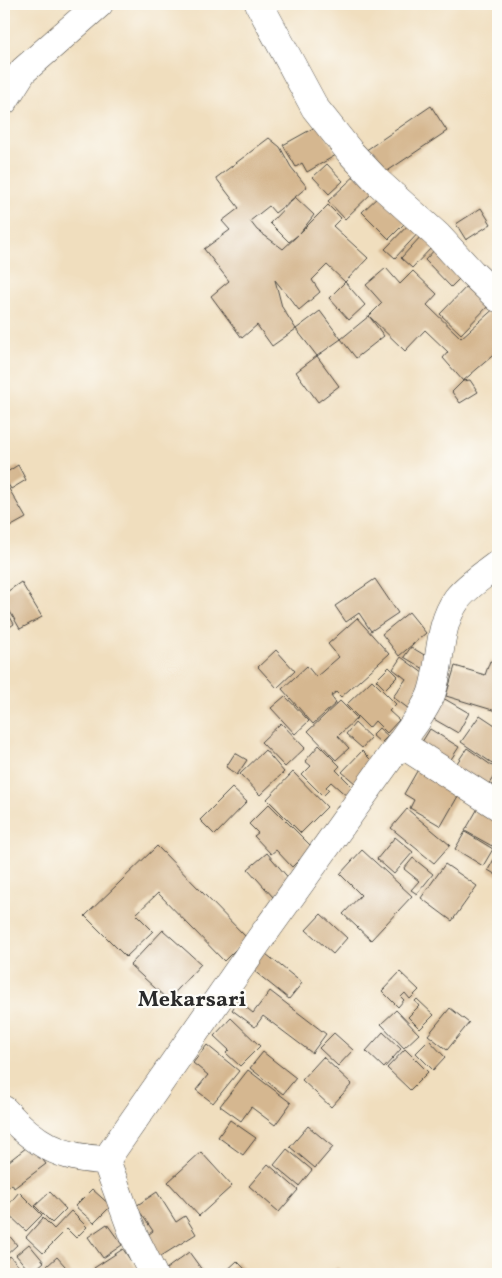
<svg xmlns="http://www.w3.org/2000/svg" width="502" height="1278" viewBox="0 0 502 1278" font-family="Vollkorn,serif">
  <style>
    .building { fill: #d5b790; fill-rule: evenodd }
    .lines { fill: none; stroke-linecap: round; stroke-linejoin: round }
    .minor-casing { stroke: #494641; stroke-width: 29 }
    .minor { stroke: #fff; stroke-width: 28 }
    .labels { text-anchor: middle; stroke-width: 4.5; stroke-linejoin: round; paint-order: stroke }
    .quarter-label { font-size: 22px; font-weight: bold; fill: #2b2b2b; stroke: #fdfcf7 }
  </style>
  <rect width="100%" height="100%" fill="#fdfcf7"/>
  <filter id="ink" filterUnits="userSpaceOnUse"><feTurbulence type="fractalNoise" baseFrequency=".02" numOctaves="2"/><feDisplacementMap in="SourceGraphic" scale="10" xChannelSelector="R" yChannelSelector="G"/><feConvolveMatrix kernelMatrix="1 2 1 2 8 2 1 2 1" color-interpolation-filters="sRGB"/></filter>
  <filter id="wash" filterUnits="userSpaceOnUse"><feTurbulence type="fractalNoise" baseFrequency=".0096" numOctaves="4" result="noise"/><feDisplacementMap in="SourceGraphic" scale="20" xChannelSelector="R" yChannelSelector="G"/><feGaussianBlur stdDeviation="1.12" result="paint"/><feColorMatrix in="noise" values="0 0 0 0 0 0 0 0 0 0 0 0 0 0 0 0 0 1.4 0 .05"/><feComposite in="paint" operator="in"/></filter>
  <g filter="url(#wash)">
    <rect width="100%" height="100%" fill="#f0debe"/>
    <g id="blocks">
      <!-- building -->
      <path class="building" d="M431,106L447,131L383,174L362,153Z
        M319,125L336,155L307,172L302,163L296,167L283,145Z
        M269,138L280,147L291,167L307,187L295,197L314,215L300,233L328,205L341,218L333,226L368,258L345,282L365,305L349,320L329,298L345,282L327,265L312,280L320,292L299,310L275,280L282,307L296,329L272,346L257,325L242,338L211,296L229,281L204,249L230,230L222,221L239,208L216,178ZM295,197L270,223L289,242L298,235L283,249L257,230L250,221L269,206L275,213Z
        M327,164L343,181L329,194L313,177Z
        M360,171L376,189L345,219L328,201Z
        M380,195L406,222L389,239L362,212Z
        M481,208L491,224L466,240L456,224Z
        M413,220L422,229L395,258L385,249Z
        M422,235L433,246L412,268L401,258Z
        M438,246L464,274L451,287L425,260Z
        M386,268L400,284L413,271L437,294L427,305L461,338L497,306L498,351L463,381L443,358L448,352L425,330L405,351L369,316L382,303L366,285Z
        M472,281L493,301L461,334L440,314Z
        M320,311L341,339L317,356L339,386L318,402L296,372L317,356L296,329Z
        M369,316L384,336L356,358L341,339Z
        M470,380L478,392L460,403L452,392L463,381Z
        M18,465L26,480L11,489L4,477V474Z
        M5,482L26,518L6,529L4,524V483Z
        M375,579L398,613L371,631L359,613L346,622L335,606Z
        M21,582L42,617L20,629L4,601V594Z
        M4,606L14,624L4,631Z
        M409,612L426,633L399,656L382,634Z
        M357,618L389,654L341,697L336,692L331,696L336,703L313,724L282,689L307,666L316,677L339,657L328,644Z
        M411,647L431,659L424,669L404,657Z
        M276,650L295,671L277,688L258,667Z
        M401,657L431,679L409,709L393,697L406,679L393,669Z
        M490,661L498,663V704L496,711L446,696L455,666L485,675Z
        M389,667L398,676L385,689L376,680Z
        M372,680L396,704L389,711L399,720L387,733L375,721L369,728L346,705Z
        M285,696L309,721L295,734L271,708Z
        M443,698L469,713L458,733L432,718Z
        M340,701L357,718L338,736L349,748L336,760L308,731Z
        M480,715L498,727V760L495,765L461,742Z
        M281,723L305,748L285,767L261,742Z
        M355,723L371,738L362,748L346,734Z
        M379,728L388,736L381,743L372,735Z
        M430,729L459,747L446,767L417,750Z
        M319,745L340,766L336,770L356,790L349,798L331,782L326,787L329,790L323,796L302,775L311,766L305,761Z
        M467,748L498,770L483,793L451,772Z
        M265,750L284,772L260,795L240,774Z
        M362,751L375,764L356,784L342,772Z
        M235,753L247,760L237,775L226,767Z
        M420,766L462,789L441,826L410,808L414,800L404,794Z
        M293,772L327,807L301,833L267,799Z
        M498,777V796L489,789Z
        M232,788L247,802L215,835L200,820Z
        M481,803L498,813V835L492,846L465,831Z
        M269,804L312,847L292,867L276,850L271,854L254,836L258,833L249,824Z
        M407,809L450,845L434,863L391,828Z
        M465,832L493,849L483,866L455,849Z
        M395,837L413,852L394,874L377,859Z
        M157,846L247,938L224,961L158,893L136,914L153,931L126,957L85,916Z
        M362,850L412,896L371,940L343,914L361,895L340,874Z
        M498,852V876L488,870Z
        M267,853L291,881L273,897L248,869Z
        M413,858L433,874L417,894L411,890L419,881L404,869Z
        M445,864L477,886L452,921L421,898Z
        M321,914L347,938L333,954L306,930Z
        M163,930L201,964L168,1000L130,965Z
        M261,950L302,983L289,999L248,966Z
        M400,972L419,990L410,999L405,993L401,997L404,1000L398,1007L382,991Z
        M270,991L326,1034L312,1053L263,1016L255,1027L232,1010L238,1001L253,1013Z
        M417,999L434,1015L420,1029L408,1017L419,1006L415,1001Z
        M450,1008L469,1023L447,1050L428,1035Z
        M396,1010L419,1034L404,1048L381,1024Z
        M231,1018L260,1046L240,1066L226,1053L229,1050L214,1036Z
        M383,1032L401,1049L384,1068L366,1051Z
        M334,1033L353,1050L338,1066L319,1048Z
        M429,1040L445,1057L433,1070L416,1053Z
        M207,1045L239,1071L213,1103L196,1090L208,1075L193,1063Z
        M405,1049L428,1072L410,1090L387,1068Z
        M263,1052L296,1078L283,1094L250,1068Z
        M323,1057L352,1084L331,1107L302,1080Z
        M248,1070L291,1103L275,1125L251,1107L241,1121L220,1106Z
        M230,1120L256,1138L243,1155L218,1137Z
        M308,1126L333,1147L315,1168L290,1147Z
        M31,1144L46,1164L14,1188L12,1184L4,1190V1165Z
        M287,1149L312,1170L299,1186L274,1165Z
        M201,1152L232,1186L199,1216L168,1182Z
        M268,1164L298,1190L279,1212L249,1186Z
        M92,1189L111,1206L94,1223L75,1206Z
        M19,1192L42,1215L26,1231L4,1210Z
        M50,1192L66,1209L52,1223L35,1206Z
        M157,1192L176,1222L185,1216L196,1234L158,1258L145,1237L153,1231L136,1206Z
        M71,1211L87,1227L76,1238L67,1229L43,1253L26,1237L43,1218L54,1229Z
        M107,1224L122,1245L103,1258L88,1237Z
        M7,1233L17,1245L4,1257V1236Z
        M29,1244L44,1262L31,1273L16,1255Z
        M123,1249L139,1273L136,1274H98L94,1268Z
        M189,1252L205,1274H163L162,1272Z
        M10,1256L25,1274H4V1262Z
        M57,1257L72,1274H38Z
        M237,1261L250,1274H223Z
        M337,1267L345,1274H331Z"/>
    </g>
  </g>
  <g filter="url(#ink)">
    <use href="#blocks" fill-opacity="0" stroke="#494641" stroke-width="1"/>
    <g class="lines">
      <!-- minor casing -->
      <g class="minor-casing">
        <path id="minor" d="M259,4L315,108L350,152L379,183L438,236L472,273L498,298
          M4,101L23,71L99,4
          M400,743L498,806
          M4,1110C34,1143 60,1159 106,1160
          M106,1160L258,942L417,720C422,711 429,702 432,692C442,661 437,627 457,599C468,585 484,575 498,564
          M106,1160L134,1236L153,1274"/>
      </g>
      <!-- minor -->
      <use href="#minor" class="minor"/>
    </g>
  </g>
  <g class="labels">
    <!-- quarter labels -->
    <g class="quarter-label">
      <text x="192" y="1006">Mekarsari</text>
    </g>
  </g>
  <!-- margin -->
  <rect width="502" height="1278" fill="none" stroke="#fdfcf7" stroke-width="20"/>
</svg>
